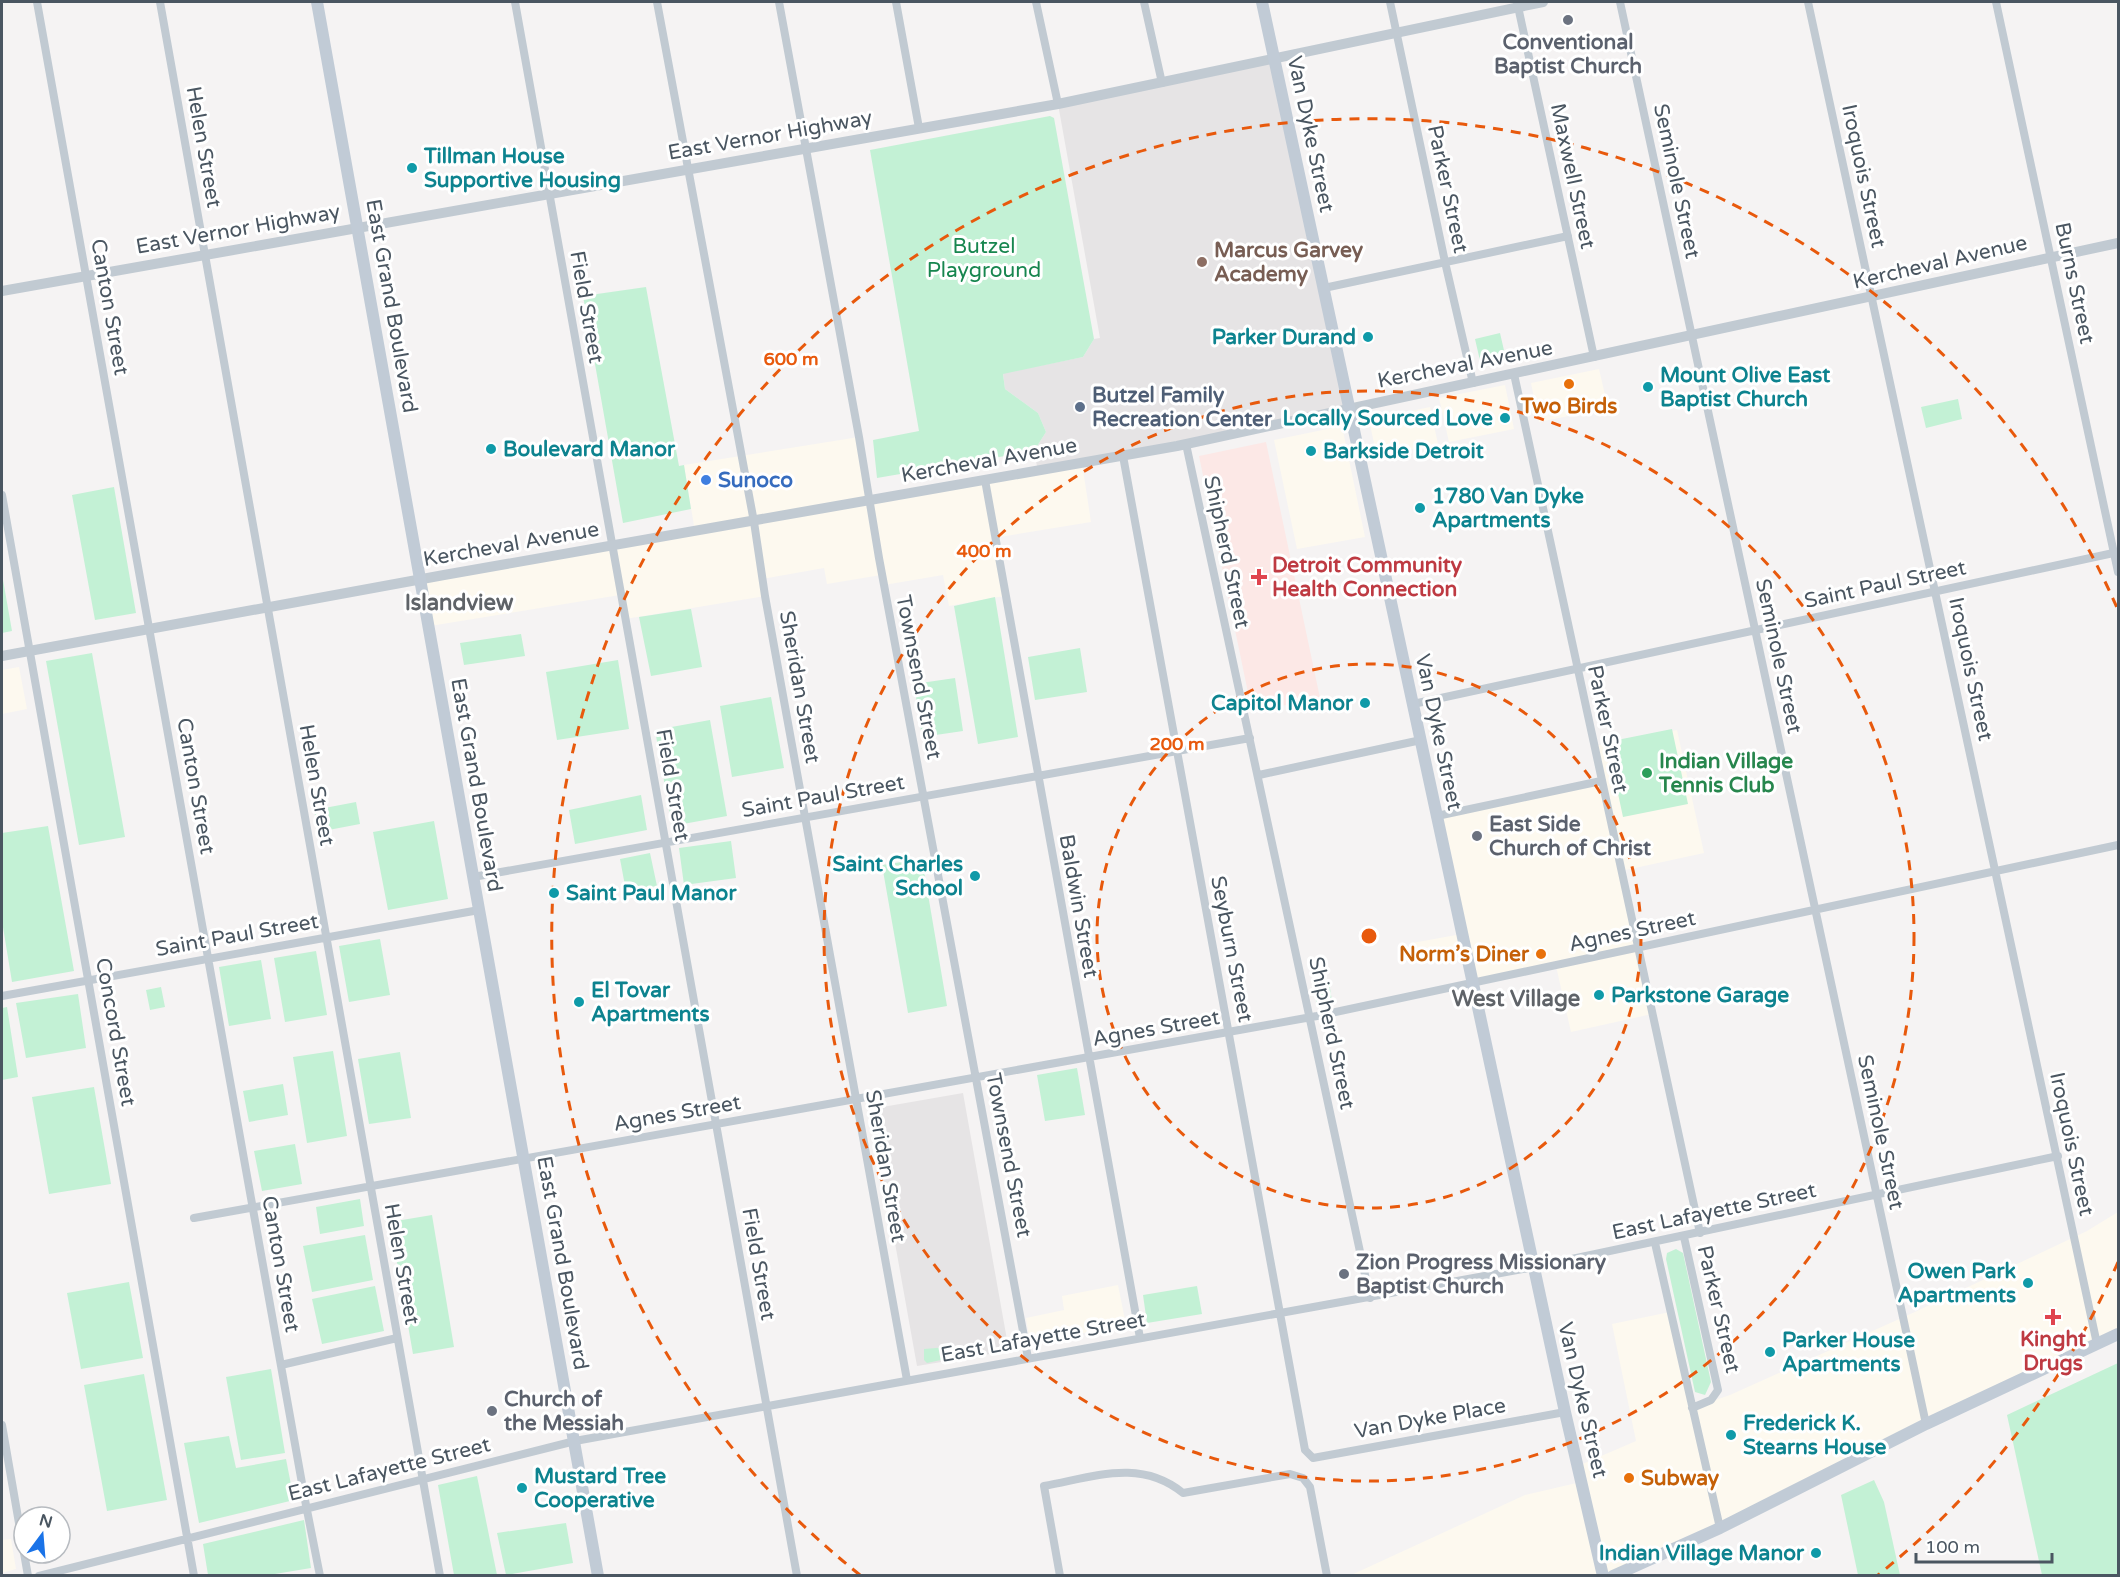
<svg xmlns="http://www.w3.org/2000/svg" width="2120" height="1577" viewBox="0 0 2120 1577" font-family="'Varela Round',sans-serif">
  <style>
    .commercial { fill: #fdf9ef }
    .education { fill: #e6e4e5 }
    .medical { fill: #fce8e6 }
    .green { fill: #c3f1d5 }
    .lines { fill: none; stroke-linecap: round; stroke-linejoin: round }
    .minor { stroke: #c1cad2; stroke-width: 8 }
    .tertiary { stroke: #c1cad2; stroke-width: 10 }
    .secondary { stroke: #c1cbd6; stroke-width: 12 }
    .ring { fill: none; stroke: #e8590c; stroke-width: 3; stroke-dasharray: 10 8 }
    .worship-dot { fill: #6b7280; stroke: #fff; stroke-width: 2 }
    .culture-dot { fill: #0f9aa8; stroke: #fff; stroke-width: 2 }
    .education-dot { fill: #8d6e63; stroke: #fff; stroke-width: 2 }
    .food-dot { fill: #e8710a; stroke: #fff; stroke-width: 2 }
    .service-dot { fill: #5c6f8a; stroke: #fff; stroke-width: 2 }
    .shop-dot { fill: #3f7fe0; stroke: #fff; stroke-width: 2 }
    .health-dot { fill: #e0444e; stroke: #fff; stroke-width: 2 }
    .leisure-dot { fill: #2e9e5b; stroke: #fff; stroke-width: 2 }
    .labels { text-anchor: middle; stroke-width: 6; stroke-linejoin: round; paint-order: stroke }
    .worship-label { font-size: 21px; font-weight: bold; fill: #5b616d; stroke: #fff; text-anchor: start }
    .street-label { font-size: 21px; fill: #4a5661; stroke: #fff }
    .culture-label { font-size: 21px; font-weight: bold; fill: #0d838f; stroke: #fff; text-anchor: start }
    .park-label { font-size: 21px; fill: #17864f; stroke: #fff }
    .education-label { font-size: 21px; font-weight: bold; fill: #785e54; stroke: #fff; text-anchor: start }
    .service-label { font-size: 21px; font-weight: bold; fill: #4e5e75; stroke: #fff; text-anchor: start }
    .food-label { font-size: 21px; font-weight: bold; fill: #c56008; stroke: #fff }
    .shop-label { font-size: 21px; font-weight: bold; fill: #366cbe; stroke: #fff; text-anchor: start }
    .health-label { font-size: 21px; font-weight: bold; fill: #be3a42; stroke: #fff; text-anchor: start }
    .leisure-label { font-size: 21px; font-weight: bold; fill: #27864d; stroke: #fff; text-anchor: start }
    .neighbourhood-label { font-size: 22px; font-weight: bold; fill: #5f6368; stroke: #fff }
    .centre { fill: #e8590c; stroke: #fff; stroke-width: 3 }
    .ring-label { font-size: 18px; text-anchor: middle; font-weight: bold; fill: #e8590c; stroke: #fff; stroke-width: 6; stroke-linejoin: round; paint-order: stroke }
  </style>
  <rect width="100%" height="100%" fill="#f5f3f3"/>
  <!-- commercial -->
  <path class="commercial" d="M1599,369L1608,408L1539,422L1531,383Z
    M1505,385L1514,429L1449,442L1439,398Z
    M1430,407L1438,444L1377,457L1369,420Z
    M1342,426L1365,537L1297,549L1274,440Z
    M859,437L870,501L1082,463L1091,522L994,538L1004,596L949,606L943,575L884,585L881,575L827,584L824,568L762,579L765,596L625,619L620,595L430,626L422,579L695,532L684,465Z
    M19,667L27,709L2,714V670Z
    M1677,730L1704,853L1621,871L1652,1014L1571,1032L1556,966L1473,984L1466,950L1416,960L1412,943L1462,934L1437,816L1601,781L1594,746Z
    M2118,1212V1334L1613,1575L1349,1576L1525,1495L1581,1482L1578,1466L1636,1441L1612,1324L1670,1312L1692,1408L1730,1395L1917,1311L2087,1231Z
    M1118,1285L1126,1325L1030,1343L1026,1318L1064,1310L1062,1296Z
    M11,1539L16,1569L2,1573V1540Z"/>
  <!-- education -->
  <path class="education" d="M1275,59L1351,407L1038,471L1034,451L1046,432L1038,413L1005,389L1003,373L1083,357L1094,339L1100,338L1058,104Z
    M963,1093L1009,1351L917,1366L871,1109Z"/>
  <!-- medical -->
  <path class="medical" d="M1266,442L1320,698L1252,712L1199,456Z"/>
  <!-- green -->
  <path class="green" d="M1050,116L1054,118L1094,339L1083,357L1003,374L1005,389L1038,413L1046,432L1034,451L877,478L873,440L919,431L870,150Z
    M646,287L679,466L684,465L691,509L623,523L583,296Z
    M1500,333L1506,359L1481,365L1475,339Z
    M1958,399L1962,419L1926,428L1921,407Z
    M114,487L136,613L95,620L72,495Z
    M2,574L12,631L2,633Z
    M995,597L1018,737L978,744L954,606Z
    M691,609L702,667L651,676L639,617Z
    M521,634L525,656L464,665L460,643Z
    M1080,648L1087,692L1035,700L1028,657Z
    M92,653L125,837L79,845L46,661Z
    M618,660L629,729L557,740L546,672Z
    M955,678L963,731L922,737L914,684Z
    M771,697L784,768L732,777L720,706Z
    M710,720L727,816L672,826L655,730Z
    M1672,729L1688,804L1623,817L1607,742Z
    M641,795L647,830L575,844L569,810Z
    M356,802L360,824L318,832L314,810Z
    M434,821L448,899L388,910L373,832Z
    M48,826L74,971L12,982L2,921V833Z
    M731,841L736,878L684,885L679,848Z
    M650,853L657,886L626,891L620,859Z
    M922,859L947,1006L908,1013L882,865Z
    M380,939L390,995L349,1002L339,946Z
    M316,951L327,1015L285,1022L274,958Z
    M261,960L271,1019L229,1026L219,967Z
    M1329,982L1332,1001L1317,1004L1313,985Z
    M161,987L165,1007L150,1010L146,990Z
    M78,994L86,1048L26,1058L16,1003Z
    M7,1007L18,1077L2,1080V1008Z
    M333,1051L347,1136L307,1143L293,1057Z
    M400,1052L411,1118L369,1124L358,1059Z
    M1077,1068L1085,1115L1045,1121L1037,1075Z
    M283,1084L288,1115L249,1122L243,1091Z
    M94,1087L111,1184L49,1194L32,1097Z
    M295,1144L302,1184L262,1191L254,1151Z
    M360,1199L364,1226L320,1234L316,1207Z
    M432,1215L454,1347L413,1354L390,1222Z
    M365,1235L373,1280L312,1292L303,1246Z
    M1676,1249L1683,1253L1711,1382L1705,1395L1695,1392L1666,1259L1667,1253Z
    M129,1282L143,1358L81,1369L67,1293Z
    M375,1286L384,1331L322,1344L312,1299Z
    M1197,1286L1202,1314L1147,1323L1143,1295Z
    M948,1347L950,1358L927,1363L924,1360V1349Z
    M2118,1363V1575H2042L2007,1415Z
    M271,1369L285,1453L241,1460L226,1377Z
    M144,1374L167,1500L107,1511L84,1385Z
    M229,1436L236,1468L286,1459L294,1500L199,1523L184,1443Z
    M477,1476L497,1575H454L438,1485Z
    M1874,1480L1884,1502L1900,1575H1858L1841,1495Z
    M304,1520L311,1568L269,1575H208L203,1544Z
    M566,1523L573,1563L506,1575L497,1533Z"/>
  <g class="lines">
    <!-- minor -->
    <path class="minor" d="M37,2L305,1500L320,1576
      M160,2L440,1576
      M515,2L797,1576
      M657,2L754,522L765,596L907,1380
      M779,2L859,437L879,558L1028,1358
      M896,2L919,128
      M1036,2L1058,104
      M1144,2L1162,83
      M1390,2L1445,262L1473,383
      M1517,2L1594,357
      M1620,2L1926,1424
      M1808,2L2097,1344
      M1996,2L2118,572
      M1324,288L1568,236
      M1514,374L1700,1233
      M1186,444L1370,1298
      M1123,456L1305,1450L1313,1458L1565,1412
      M985,480L1140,1338
      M2,495L194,1576
      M1413,704L2118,552
      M1259,775L1421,740
      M1437,816L1601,781
      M473,877L1250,738
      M2,996L479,910
      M194,1218L1317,1016L2118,845
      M1684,1237L1718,1390L1711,1400L1692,1408
      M1655,1243L1720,1528
      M281,1365L397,1338
      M2,1425L24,1552
      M24,1553L28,1576
      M39,1576L575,1441L1534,1267L2058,1156
      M1060,1576L1044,1486C1094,1477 1140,1458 1183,1493L1290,1474L1303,1478L1310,1487L1327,1576"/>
    <!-- tertiary -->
    <path class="tertiary" d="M2,291L1058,104L1543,2
      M2,656L444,575L1177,446L2118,243"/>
    <!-- secondary -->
    <path class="secondary" d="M317,2L598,1576
      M1262,2L1565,1412L1603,1576
      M1613,1576L1720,1528L1926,1424L2118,1334"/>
  </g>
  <!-- distance rings -->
  <g class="ring">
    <circle cx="1369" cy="936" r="272"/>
    <circle cx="1369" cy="936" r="545"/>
    <path d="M2118 1262A817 817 0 0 1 1878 1575M860 1575A817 817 0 1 1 2118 610"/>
  </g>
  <!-- markers -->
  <g class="worship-dot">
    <circle cx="1568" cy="20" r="6"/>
    <circle cx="1477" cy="836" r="6"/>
    <circle cx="1344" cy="1274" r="6"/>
    <circle cx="492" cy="1411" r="6"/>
  </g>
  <g class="culture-dot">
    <circle cx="412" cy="168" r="6"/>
    <circle cx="1368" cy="337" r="6"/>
    <circle cx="1648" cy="387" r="6"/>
    <circle cx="1505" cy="418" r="6"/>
    <circle cx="491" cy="449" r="6"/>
    <circle cx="1311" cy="451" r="6"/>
    <circle cx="1420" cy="508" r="6"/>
    <circle cx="1365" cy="703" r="6"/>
    <circle cx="975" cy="876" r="6"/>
    <circle cx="554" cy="893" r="6"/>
    <circle cx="1599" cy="995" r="6"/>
    <circle cx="579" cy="1002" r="6"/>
    <circle cx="2028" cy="1283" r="6"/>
    <circle cx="1770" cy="1352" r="6"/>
    <circle cx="1731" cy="1435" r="6"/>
    <circle cx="522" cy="1488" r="6"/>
    <circle cx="1816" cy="1553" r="6"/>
  </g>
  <circle class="education-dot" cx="1202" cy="262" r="6"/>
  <g class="food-dot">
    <circle cx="1569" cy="384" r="6"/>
    <circle cx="1541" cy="954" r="6"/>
    <circle cx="1629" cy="1478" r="6"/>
  </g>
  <circle class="service-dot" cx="1080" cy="407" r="6"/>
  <circle class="shop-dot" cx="706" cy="480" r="6"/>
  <g class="health-dot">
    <path d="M1256 568h6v6h6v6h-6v6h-6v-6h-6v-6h6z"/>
    <path d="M2050 1308h6v6h6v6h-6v6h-6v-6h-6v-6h6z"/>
  </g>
  <circle class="leisure-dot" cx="1647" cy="773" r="6"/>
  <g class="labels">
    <!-- worship labels -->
    <g class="worship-label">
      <text x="1568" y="49" text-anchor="middle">Conventional<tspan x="1568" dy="24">Baptist Church</tspan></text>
      <text x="1489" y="831">East Side<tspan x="1489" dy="24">Church of Christ</tspan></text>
      <text x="1356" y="1269">Zion Progress Missionary<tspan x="1356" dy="24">Baptist Church</tspan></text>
      <text x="504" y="1406">Church of<tspan x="504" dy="24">the Messiah</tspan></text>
    </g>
    <!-- street labels -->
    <g class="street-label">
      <text transform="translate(1311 134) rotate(78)" y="7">Van Dyke Street</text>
      <text transform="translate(770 135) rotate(-10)" y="7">East Vernor Highway</text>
      <text transform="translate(204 147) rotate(80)" y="7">Helen Street</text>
      <text transform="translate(1573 176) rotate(78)" y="7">Maxwell Street</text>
      <text transform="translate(1864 176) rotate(78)" y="7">Iroquois Street</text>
      <text transform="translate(1677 181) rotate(78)" y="7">Seminole Street</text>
      <text transform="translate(1448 189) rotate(78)" y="7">Parker Street</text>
      <text transform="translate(238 229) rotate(-10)" y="7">East Vernor Highway</text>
      <text transform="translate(1940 262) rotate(-13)" y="7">Kercheval Avenue</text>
      <text transform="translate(2075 283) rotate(78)" y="7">Burns Street</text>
      <text transform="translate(392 306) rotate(80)" y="7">East Grand Boulevard</text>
      <text transform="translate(110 307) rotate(80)" y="7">Canton Street</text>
      <text transform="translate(587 307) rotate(80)" y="7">Field Street</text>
      <text transform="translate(1465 364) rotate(-11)" y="7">Kercheval Avenue</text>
      <text transform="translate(989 460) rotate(-10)" y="7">Kercheval Avenue</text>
      <text transform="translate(511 544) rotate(-10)" y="7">Kercheval Avenue</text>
      <text transform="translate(1227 552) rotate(78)" y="7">Shipherd Street</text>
      <text transform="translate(1885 584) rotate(-12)" y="7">Saint Paul Street</text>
      <text transform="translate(1779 656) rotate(78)" y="7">Seminole Street</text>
      <text transform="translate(1971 669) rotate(78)" y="7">Iroquois Street</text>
      <text transform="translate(919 677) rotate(79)" y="7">Townsend Street</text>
      <text transform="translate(800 687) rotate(80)" y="7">Sheridan Street</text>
      <text transform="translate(1608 729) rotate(78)" y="7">Parker Street</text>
      <text transform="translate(1439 732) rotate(78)" y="7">Van Dyke Street</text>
      <text transform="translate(317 785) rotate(80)" y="7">Helen Street</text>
      <text transform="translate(477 785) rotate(80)" y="7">East Grand Boulevard</text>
      <text transform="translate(673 785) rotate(80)" y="7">Field Street</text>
      <text transform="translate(196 786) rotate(80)" y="7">Canton Street</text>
      <text transform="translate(823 796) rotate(-10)" y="7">Saint Paul Street</text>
      <text transform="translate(1079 906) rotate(80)" y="7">Baldwin Street</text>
      <text transform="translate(1632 931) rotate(-12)" y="7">Agnes Street</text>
      <text transform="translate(237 935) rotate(-10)" y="7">Saint Paul Street</text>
      <text transform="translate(1232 949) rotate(79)" y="7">Seyburn Street</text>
      <text transform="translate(1156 1028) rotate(-10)" y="7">Agnes Street</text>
      <text transform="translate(116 1032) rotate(80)" y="7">Concord Street</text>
      <text transform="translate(1332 1033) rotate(78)" y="7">Shipherd Street</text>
      <text transform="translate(677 1113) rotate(-10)" y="7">Agnes Street</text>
      <text transform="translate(1881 1132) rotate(78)" y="7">Seminole Street</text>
      <text transform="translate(2072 1144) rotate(78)" y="7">Iroquois Street</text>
      <text transform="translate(1009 1155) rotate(79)" y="7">Townsend Street</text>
      <text transform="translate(886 1166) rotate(80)" y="7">Sheridan Street</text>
      <text transform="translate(1714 1211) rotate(-12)" y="7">East Lafayette Street</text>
      <text transform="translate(563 1263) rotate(80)" y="7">East Grand Boulevard</text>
      <text transform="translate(281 1264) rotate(80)" y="7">Canton Street</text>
      <text transform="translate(402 1264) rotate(80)" y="7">Helen Street</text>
      <text transform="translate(759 1264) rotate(80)" y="7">Field Street</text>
      <text transform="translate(1719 1309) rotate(77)" y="7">Parker Street</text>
      <text transform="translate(1043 1337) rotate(-10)" y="7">East Lafayette Street</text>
      <text transform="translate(1583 1400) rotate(77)" y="7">Van Dyke Street</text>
      <text transform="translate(1430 1418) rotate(-10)" y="7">Van Dyke Place</text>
      <text transform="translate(389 1469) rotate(-14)" y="7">East Lafayette Street</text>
    </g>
    <!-- culture labels -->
    <g class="culture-label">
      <text x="424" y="163">Tillman House<tspan x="424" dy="24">Supportive Housing</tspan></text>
      <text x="1356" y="344" text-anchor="end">Parker Durand</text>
      <text x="1660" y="382">Mount Olive East<tspan x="1660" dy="24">Baptist Church</tspan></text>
      <text x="1493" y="425" text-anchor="end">Locally Sourced Love</text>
      <text x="503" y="456">Boulevard Manor</text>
      <text x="1323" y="458">Barkside Detroit</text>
      <text x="1432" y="503">1780 Van Dyke<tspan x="1432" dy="24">Apartments</tspan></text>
      <text x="1353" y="710" text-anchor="end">Capitol Manor</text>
      <text x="963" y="871" text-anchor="end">Saint Charles<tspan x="963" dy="24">School</tspan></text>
      <text x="566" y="900">Saint Paul Manor</text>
      <text x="591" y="997">El Tovar<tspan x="591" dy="24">Apartments</tspan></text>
      <text x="1611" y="1002">Parkstone Garage</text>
      <text x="2016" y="1278" text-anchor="end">Owen Park<tspan x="2016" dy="24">Apartments</tspan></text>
      <text x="1782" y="1347">Parker House<tspan x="1782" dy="24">Apartments</tspan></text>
      <text x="1743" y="1430">Frederick K.<tspan x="1743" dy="24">Stearns House</tspan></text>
      <text x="534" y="1483">Mustard Tree<tspan x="534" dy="24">Cooperative</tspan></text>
      <text x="1804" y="1560" text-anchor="end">Indian Village Manor</text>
    </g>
    <!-- park labels -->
    <g class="park-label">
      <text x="984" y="253">Butzel<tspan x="984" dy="24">Playground</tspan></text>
    </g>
    <!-- education labels -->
    <g class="education-label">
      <text x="1214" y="257">Marcus Garvey<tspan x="1214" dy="24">Academy</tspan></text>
    </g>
    <!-- service labels -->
    <g class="service-label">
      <text x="1092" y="402">Butzel Family<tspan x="1092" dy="24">Recreation Center</tspan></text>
    </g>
    <!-- food labels -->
    <g class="food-label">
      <text x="1569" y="413">Two Birds</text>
      <text x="1529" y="961" text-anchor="end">Norm’s Diner</text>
      <text x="1641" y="1485" text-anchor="start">Subway</text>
    </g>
    <!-- shop labels -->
    <g class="shop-label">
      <text x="718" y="487">Sunoco</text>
    </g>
    <!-- health labels -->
    <g class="health-label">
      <text x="1272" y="572">Detroit Community<tspan x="1272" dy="24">Health Connection</tspan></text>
      <text x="2053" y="1346" text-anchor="middle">Kinght<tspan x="2053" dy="24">Drugs</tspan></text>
    </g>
    <!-- leisure labels -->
    <g class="leisure-label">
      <text x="1659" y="768">Indian Village<tspan x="1659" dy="24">Tennis Club</tspan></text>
    </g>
    <!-- neighbourhood labels -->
    <g class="neighbourhood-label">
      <text x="459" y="610">Islandview</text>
      <text x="1516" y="1006">West Village</text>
    </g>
  </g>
  <circle cx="1369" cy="936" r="9" class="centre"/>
  <g class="ring-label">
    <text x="791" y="365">600 m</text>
    <text x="984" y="557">400 m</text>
    <text x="1177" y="750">200 m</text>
  </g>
  <!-- border -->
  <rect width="2120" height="1577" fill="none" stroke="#4a5661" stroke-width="6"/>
  <!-- north arrow -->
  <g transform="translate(42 1535) rotate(16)"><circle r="28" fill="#ffffff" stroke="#b7bbc0" stroke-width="1.5"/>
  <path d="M0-4.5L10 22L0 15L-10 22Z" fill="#1a73e8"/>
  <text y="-9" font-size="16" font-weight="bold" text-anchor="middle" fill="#4a5661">N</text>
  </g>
  <!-- scale -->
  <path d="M1916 1553v9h136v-9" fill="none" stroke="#4a5661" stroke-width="3"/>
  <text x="1925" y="1553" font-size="18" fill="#4a5661" stroke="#ffffff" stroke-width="4.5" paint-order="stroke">100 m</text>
</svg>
